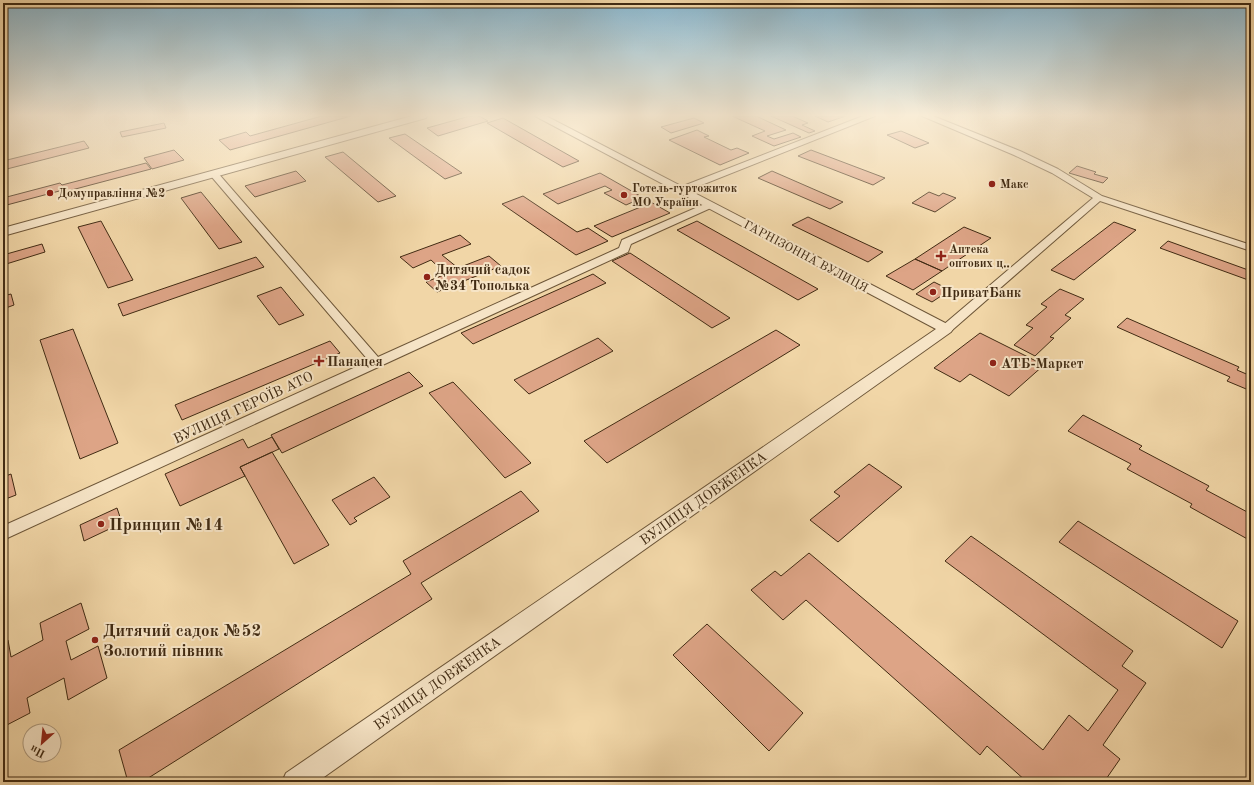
<svg xmlns="http://www.w3.org/2000/svg" width="1254" height="785" viewBox="0 0 1254 785" font-family="'Old Standard TT',serif">
  <style>
    .building { fill: #dda486; stroke: #412b13 }
    .lines { fill: none; stroke-linecap: round; stroke-linejoin: round }
    .minor-casing { stroke: #6d5638; stroke-width: 2 }
    .tertiary-casing { stroke: #6d5638; stroke-width: 2 }
    .minor { fill: #f6e4c6; fill-rule: evenodd }
    .tertiary { fill: #f6e4c6; fill-rule: evenodd }
    .poi-dot { fill: #8f2418; stroke: #f6e4c6; stroke-width: 1.5 }
    .labels { text-anchor: middle; stroke-width: 4; stroke-linejoin: round; paint-order: stroke }
    .far-poi-label { font-size: 12px; font-weight: bold; fill: #412b13; stroke: #f6e4c6; text-anchor: start }
    .far-street-label { font-size: 12px; fill: #412b13; stroke: #f6e4c6 }
    .poi-label { font-size: 14px; font-weight: bold; fill: #412b13; stroke: #f6e4c6; text-anchor: start }
    .street-label { font-size: 14px; fill: #412b13; stroke: #f6e4c6 }
    .near-poi-label { font-size: 17px; font-weight: bold; fill: #412b13; stroke: #f6e4c6; text-anchor: start }
  </style>
  <rect width="100%" height="100%" fill="#f1d6a7"/>
  <filter id="stains"><feTurbulence type="fractalNoise" baseFrequency=".005" numOctaves="4"/><feColorMatrix values="0 0 0 0 .2 0 0 0 0 .09 0 0 0 0 .02 0 0 0 .5 -.17"/></filter>
  <radialGradient id="worn" r=".72"><stop offset=".6" stop-color="#630" stop-opacity="0"/><stop offset="1" stop-color="#630" stop-opacity=".3"/></radialGradient>
  <!-- building -->
  <path class="building" d="M322,116H351L230,150L219,140L246,132L250,136Z
    M470,116H479L488,121L438,136L427,128Z
    M732,116H756L786,130L767,136L774,139L793,133L801,137L774,146L752,136L765,131Z
    M771,116H792L808,123L802,125L815,131L809,133Z
    M815,116H846L828,122Z
    M503,118L579,161L563,167L487,123Z
    M694,118L704,123L671,133L661,127Z
    M164,123L166,128L122,137L120,132Z
    M697,130L709,136L704,137L731,150L737,148L749,153L720,165L669,140Z
    M901,131L929,143L915,148L887,135Z
    M405,134L462,173L445,179L389,138Z
    M84,141L89,148L3,170V161Z
    M174,150L184,160L152,169L144,158Z
    M811,150L885,178L873,185L798,156Z
    M343,152L396,196L378,202L325,157Z
    M146,163L151,169L64,192L63,190L3,206V198L60,183L62,185Z
    M1077,166L1096,172L1094,174L1108,178L1103,183L1069,173Z
    M296,171L306,181L255,197L245,186Z
    M772,171L843,202L830,209L758,178Z
    M600,173L670,213L612,237L594,226L643,206L635,201L626,205L604,193L612,190L605,186L558,204L543,194Z
    M201,192L242,242L219,249L181,198Z
    M929,192L939,196L943,193L956,198L935,212L912,203Z
    M523,196L577,232L588,228L608,241L576,255L502,204Z
    M808,217L883,252L868,262L792,225Z
    M101,221L133,280L108,288L78,227Z
    M697,221L818,289L798,300L677,230Z
    M1114,222L1136,230L1074,280L1051,270Z
    M964,227L991,238L942,271L915,259Z
    M460,235L471,244L442,255L458,268L489,256L501,266L437,292L426,282L446,274L431,260L413,268L400,257Z
    M1168,241L1251,271V281L1160,248Z
    M42,244L45,252L3,265V255Z
    M630,253L730,318L712,328L612,261Z
    M256,257L264,267L123,316L118,304Z
    M915,259L942,271L913,290L886,276Z
    M593,274L606,283L473,344L461,333Z
    M934,282L950,290L932,302L916,294Z
    M281,287L304,315L279,325L257,296Z
    M1060,289L1084,299L1065,315L1071,318L1050,337L1054,338L1035,356L1014,345L1033,328L1026,325L1047,307L1041,304Z
    M11,294L14,305L3,309V296Z
    M1127,318L1239,367L1237,370L1251,376V391L1227,381L1230,377L1117,327Z
    M73,329L118,443L80,459L40,340Z
    M776,330L800,345L607,463L584,441Z
    M980,333L1044,365L1009,396L970,374L960,382L934,368Z
    M598,338L613,351L529,394L514,380Z
    M330,341L340,353L182,420L175,405Z
    M409,372L423,386L282,453L271,435Z
    M453,382L531,463L505,478L429,393Z
    M1083,415L1142,446L1139,449L1209,486L1206,490L1251,514V541L1190,507L1192,504L1127,469L1131,464L1068,431Z
    M272,437L279,449L240,467L245,476L180,506L165,474L243,439L248,448Z
    M272,452L329,545L294,564L240,467Z
    M869,464L902,487L838,542L810,520L840,496L834,492Z
    M11,474L16,495L3,500V477Z
    M374,477L390,497L354,518L357,521L350,525L332,500Z
    M521,491L539,511L421,583L432,599L142,782H128L119,750L411,574L403,561Z
    M117,508L122,523L84,541L80,525Z
    M1078,521L1238,621L1222,648L1059,542Z
    M971,536L1133,651L1122,666L1146,683L1103,745L1120,759L1104,782H1027L987,746L980,755L806,600L783,620L751,590L775,571L781,576L809,553L1043,750L1069,715L1088,731L1118,690L945,561Z
    M81,603L89,629L66,641L71,660L98,646L107,678L68,700L64,678L27,698L30,713L3,727V643L8,640L11,657L43,640L40,623Z
    M707,624L803,713L769,751L673,655Z"/>
  <g class="lines">
    <!-- minor casing -->
    <g class="minor-casing">
      <path id="minor" d="M863,116H875L684,192L681,193L677,190L678,188Z
        M922,116H933L1020,151L1058,169L1102,196L1251,245V251L1100,201L950,332H942L940,329L942,326L1093,198L1052,173L1014,155Z
        M214,171L217,172L378,357L619,248L622,240L707,203H713L715,205L713,207L631,244L628,252L3,540V526L369,361L211,176L210,174Z"/>
    </g>
    <!-- tertiary casing -->
    <g class="tertiary-casing">
      <path id="tertiary" d="M412,116H427L426,118L3,236V228Z
        M535,116H546L951,326L953,329L951,332L317,782H282L286,773L936,329Z"/>
    </g>
    <!-- minor -->
    <use href="#minor" class="minor"/>
    <!-- tertiary -->
    <use href="#tertiary" class="tertiary"/>
  </g>
  <!-- sky -->
  <linearGradient id="sky" x2="0" y2="1"><stop stop-color="#89b6cd"/><stop offset="0.51" stop-color="#f9edd7"/><stop offset="1" stop-color="#f9edd7" stop-opacity="0"/></linearGradient>
  <rect width="1254" height="226" fill="url(#sky)"/>
  <!-- markers -->
  <g class="poi-dot">
    <circle cx="992" cy="184" r="4"/>
    <circle cx="50" cy="193" r="4"/>
    <circle cx="624" cy="195" r="4"/>
    <path d="M939 250h4v4h4v4h-4v4h-4v-4h-4v-4h4z"/>
    <circle cx="427" cy="277" r="4"/>
    <circle cx="933" cy="292" r="4"/>
    <path d="M317 355h4v4h4v4h-4v4h-4v-4h-4v-4h4z"/>
    <circle cx="993" cy="363" r="4"/>
    <circle cx="101" cy="524" r="4"/>
    <circle cx="95" cy="640" r="4"/>
  </g>
  <g class="labels">
    <!-- far-poi labels -->
    <g class="far-poi-label">
      <text x="1000" y="188">Макс</text>
      <text x="632" y="192">Готель-гуртожиток<tspan x="632" dy="14">МО України</tspan></text>
      <text x="58" y="197">Домуправління №2</text>
      <text x="949" y="253">Аптека<tspan x="949" dy="14">оптових ц‥</tspan></text>
    </g>
    <!-- far-street labels -->
    <g class="far-street-label">
      <text transform="translate(806 256) rotate(28)" y="4">ГАРНІЗОННА ВУЛИЦЯ</text>
    </g>
    <!-- poi labels -->
    <g class="poi-label">
      <text x="435" y="274">Дитячий садок<tspan x="435" dy="16">№34 Тополька</tspan></text>
      <text x="941" y="297">ПриватБанк</text>
      <text x="327" y="366">Панацея</text>
      <text x="1001" y="368">АТБ-Маркет</text>
    </g>
    <!-- street labels -->
    <g class="street-label">
      <text transform="translate(243 407) rotate(-25)" y="5">ВУЛИЦЯ ГЕРОЇВ АТО</text>
      <text transform="translate(703 498) rotate(-35)" y="5">ВУЛИЦЯ ДОВЖЕНКА</text>
      <text transform="translate(437 683) rotate(-35)" y="5">ВУЛИЦЯ ДОВЖЕНКА</text>
    </g>
    <!-- near-poi labels -->
    <g class="near-poi-label">
      <text x="109" y="530">Принцип №14</text>
      <text x="103" y="636">Дитячий садок №52<tspan x="103" dy="20">Золотий півник</tspan></text>
    </g>
  </g>
  <!-- margin -->
  <rect width="1254" height="785" fill="none" stroke="#f1d6a7" stroke-width="16"/>
  <rect x="4" y="4" width="1246" height="777" fill="none" stroke="#412b13" stroke-width="2"/>
  <rect x="8" y="8" width="1238" height="769" fill="none" stroke="#412b13"/>
  <!-- north arrow -->
  <g transform="translate(42 743) rotate(207)"><circle r="19" fill="#f6e4c6" stroke="#ae9a7e"/>
  <path d="M0-3L7 15L0 10L-7 15Z" fill="#8f2418"/>
  <text y="-6" font-size="11" font-weight="bold" text-anchor="middle" fill="#412b13">Пн</text>
  </g>
  <rect width="100%" height="100%" filter="url(#stains)"/>
  <rect width="100%" height="100%" fill="url(#worn)"/>
</svg>
